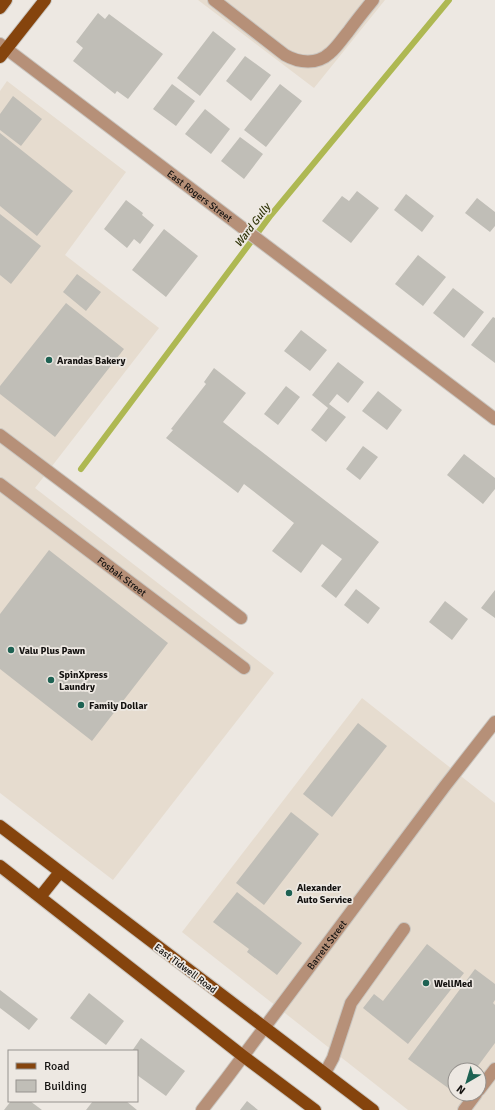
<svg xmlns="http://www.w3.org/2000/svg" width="495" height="1110" viewBox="0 0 495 1110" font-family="Signika,sans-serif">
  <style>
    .built { fill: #e6dccf; fill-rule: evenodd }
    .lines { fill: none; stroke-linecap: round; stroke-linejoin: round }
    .stream { stroke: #aeb852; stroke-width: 6 }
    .building { fill: #c0beb7 }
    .minor-casing { stroke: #cac6c0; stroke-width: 14 }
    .major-casing { stroke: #cac6c0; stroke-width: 14 }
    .minor { stroke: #b69078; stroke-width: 12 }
    .major { stroke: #85440d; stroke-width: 12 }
    .poi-dot { fill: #1e6253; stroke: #ede8e2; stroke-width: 1.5 }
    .labels { text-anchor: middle; stroke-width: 3.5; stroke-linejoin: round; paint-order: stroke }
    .street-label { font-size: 10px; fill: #141210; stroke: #ede8e2 }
    .poi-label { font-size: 10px; font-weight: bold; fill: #141210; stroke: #ede8e2; text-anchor: start }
    .water-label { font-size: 11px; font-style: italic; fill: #2e3205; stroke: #ede8e2 }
  </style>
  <rect width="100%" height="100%" fill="#ede8e2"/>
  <!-- built -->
  <path class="built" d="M198,0H385L314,88Z
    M7,81L126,172L65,255L159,328L35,488L274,673L113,880L0,793V91Z
    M362,698L495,803V1110H408L182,932ZM455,1070H479V1094H455Z"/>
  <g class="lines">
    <!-- stream -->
    <path class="stream" d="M81,469L271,215L449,0"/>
  </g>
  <!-- building -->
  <path class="building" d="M98,13L105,19L109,14L163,54L128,99L117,91L115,94L73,61L83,48L76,42Z
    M213,31L236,49L200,96L177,78Z
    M245,56L271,75L251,101L226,81Z
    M172,84L195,101L176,126L153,109Z
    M280,84L302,101L266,147L244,130Z
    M13,96L42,119L21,146L0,130V114Z
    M205,109L230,129L211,154L185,134Z
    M0,133L73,191L37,236L0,206Z
    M240,137L263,154L244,179L221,161Z
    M357,191L379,208L351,243L322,221L342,196L349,201Z
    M406,194L434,216L422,232L394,210Z
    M477,198L495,212V226L490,232L465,213Z
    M126,200L143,213L142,215L154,225L140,244L134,239L127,248L104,229Z
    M0,214L41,246L11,284L0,275Z
    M164,229L198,256L166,297L132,270Z
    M418,255L446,277L423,306L395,284Z
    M77,274L101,292L86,311L63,292Z
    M453,288L484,312L464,338L433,313Z
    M66,303L124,349L55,437L0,394V386Z
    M493,317L495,318V363L471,345Z
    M301,330L327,350L310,371L284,351Z
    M338,362L364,382L348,403L337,394L329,404L346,417L326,442L311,430L328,408L312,395Z
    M214,368L246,393L223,422L379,542L336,598L321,586L342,559L322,544L301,573L272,551L294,523L244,484L238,493L166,438L173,430L171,429L206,384L204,382Z
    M286,386L300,397L278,425L264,414Z
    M378,391L402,410L387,430L362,411Z
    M363,446L378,457L360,480L346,469Z
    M464,454L495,478V489L483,504L447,475Z
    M49,550L168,643L92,741L0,669V614Z
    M356,589L380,608L368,624L344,605Z
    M495,590V618L481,608Z
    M445,601L468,619L452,640L429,622Z
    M358,723L387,746L332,817L303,794Z
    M291,812L319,834L264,905L236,883Z
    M237,892L302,943L277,975L247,952L249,949L213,922Z
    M427,944L464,973L408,1044L363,1008L374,994L383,1001Z
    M475,969L495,984V1000L493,1003L495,1005V1043L475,1070H455V1093L408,1059Z
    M0,990L38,1019L29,1030L0,1008Z
    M89,993L124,1021L106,1045L70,1018Z
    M141,1038L185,1071L166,1096L137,1075V1051H132Z
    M11,1101H30L42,1110H4Z
    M93,1101H126L137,1110H86Z
    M247,1101L258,1110H240Z"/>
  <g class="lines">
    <!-- minor casing -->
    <g class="minor-casing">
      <g id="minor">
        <path d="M214,0L285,55C299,63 317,65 330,53C337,47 342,39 348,32C356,21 364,11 373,0"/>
        <path id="s1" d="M0,44L495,419"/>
        <path d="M0,435L93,505L241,618"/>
        <path id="s2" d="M0,484L244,668"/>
        <path d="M325,1073L333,1058L351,1003L404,929"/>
        <path d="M479,1090L495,1069"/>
        <path id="s3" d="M202,1110L226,1079L445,786L495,722"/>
        <path d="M464,1110L476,1094"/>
      </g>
    </g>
    <!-- major casing -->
    <g class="major-casing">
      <path id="major" d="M0,8L6,0
        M0,57L45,0
        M0,826L373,1110
        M0,866L243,1056L315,1110
        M40,897L60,872"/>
    </g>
    <!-- minor -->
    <use href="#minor" class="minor"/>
    <!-- major -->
    <use href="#major" class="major"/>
  </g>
  <!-- markers -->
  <g class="poi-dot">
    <circle cx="49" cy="360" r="4"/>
    <circle cx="11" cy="650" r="4"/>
    <circle cx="51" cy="680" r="4"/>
    <circle cx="81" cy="705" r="4"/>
    <circle cx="289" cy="893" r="4"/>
    <circle cx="426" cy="983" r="4"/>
  </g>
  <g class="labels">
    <!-- street labels -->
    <g class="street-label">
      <text dy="4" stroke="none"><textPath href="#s1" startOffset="251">East Rogers Street</textPath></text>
      <text dy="4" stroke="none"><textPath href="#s2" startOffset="153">Fosbak Street</textPath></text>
      <text dy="4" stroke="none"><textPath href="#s3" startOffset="207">Barrett Street</textPath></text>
      <text transform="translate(186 968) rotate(37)" y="4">East Tidwell Road</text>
    </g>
    <!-- poi labels -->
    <g class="poi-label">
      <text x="57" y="364">Arandas Bakery</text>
      <text x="19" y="654">Valu Plus Pawn</text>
      <text x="59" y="678">SpinXpress<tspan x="59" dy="12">Laundry</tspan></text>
      <text x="89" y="709">Family Dollar</text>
      <text x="297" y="891">Alexander<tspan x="297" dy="12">Auto Service</tspan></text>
      <text x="434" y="987">WellMed</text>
    </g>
    <!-- water labels -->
    <g class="water-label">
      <text transform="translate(252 225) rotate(-53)" y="4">Ward Gully</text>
    </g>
  </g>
  <!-- legend -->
  <rect x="8" y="1050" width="130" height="52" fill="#ede8e2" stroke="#96928e"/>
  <rect x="16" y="1063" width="20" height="6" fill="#85440d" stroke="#96928e"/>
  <text x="44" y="1070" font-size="12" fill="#141210">Road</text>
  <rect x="16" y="1080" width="20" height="12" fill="#c0beb7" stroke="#96928e"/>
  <text x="44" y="1090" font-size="12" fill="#141210">Building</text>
  <!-- north arrow -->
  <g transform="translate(467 1082) rotate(218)"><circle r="19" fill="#ede8e2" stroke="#96928e"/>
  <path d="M0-3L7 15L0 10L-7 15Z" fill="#1e6253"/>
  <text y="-6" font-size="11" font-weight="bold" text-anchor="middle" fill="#141210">N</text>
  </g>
</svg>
